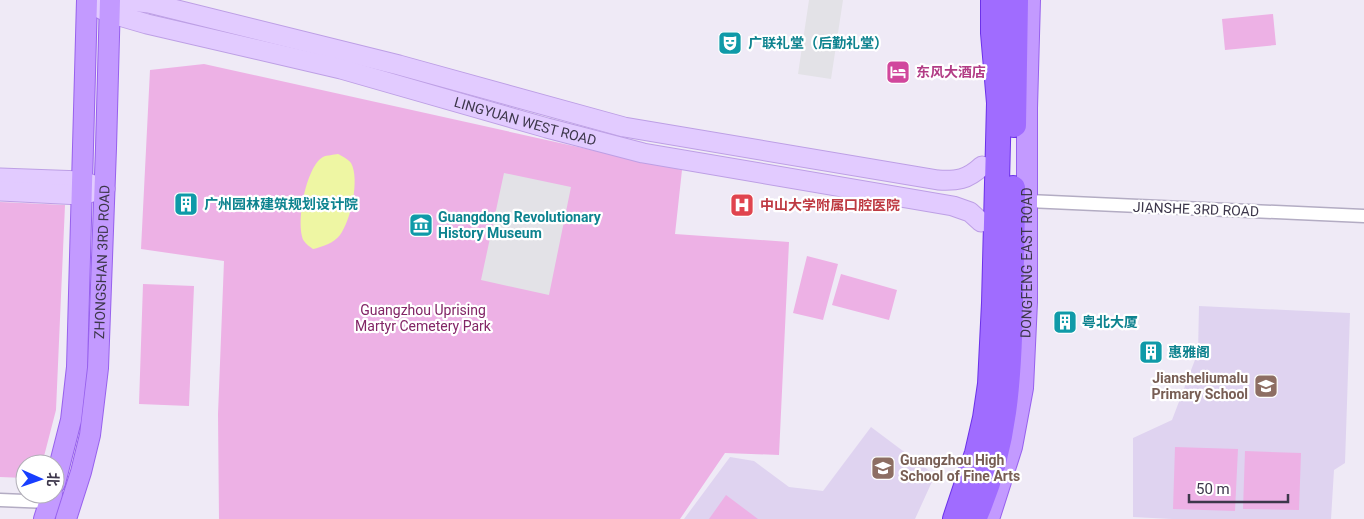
<svg xmlns="http://www.w3.org/2000/svg" width="1364" height="519" viewBox="0 0 1364 519" font-family="Roboto,'Noto Sans SC',sans-serif">
  <style>
    .education { fill: #dfd3f0 }
    .green { fill: #edb1e5 }
    .parking { fill: #e3e2e7 }
    .water { fill: #eef6a3 }
    .lines { fill: none; stroke-linecap: round; stroke-linejoin: round }
    .street-casing { stroke: #b3acc3; stroke-width: 15 }
    .secondary-casing { stroke: #bd9fe5; stroke-width: 21 }
    .primary-casing { stroke: #9761ed; stroke-width: 22 }
    .highway-casing { stroke: #6b31e9; stroke-width: 26 }
    .street { stroke: #fff; stroke-width: 12 }
    .secondary { stroke: #e2cbff; stroke-width: 19 }
    .primary { stroke: #c39aff; stroke-width: 20 }
    .highway { stroke: #a06cff; stroke-width: 24 }
    .labels { text-anchor: middle; stroke-width: 4.5; stroke-linejoin: round; paint-order: stroke }
    .culture-label { font-size: 14px; font-weight: bold; fill: #0d838f; stroke: #fff; text-anchor: start }
    .hotel-label { font-size: 14px; font-weight: bold; fill: #b23c85; stroke: #fff; text-anchor: start }
    .street-label { font-size: 14px; fill: #3d374b; stroke: #fff }
    .health-label { font-size: 14px; font-weight: bold; fill: #be3a42; stroke: #fff; text-anchor: start }
    .park-label { font-size: 14px; fill: #822566; stroke: #fff }
    .education-label { font-size: 14px; font-weight: bold; fill: #785e54; stroke: #fff; text-anchor: end }
  </style>
  <rect width="100%" height="100%" fill="#efeaf6"/>
  <!-- education -->
  <path class="education" d="M1199,306L1350,313L1345,463L1334,470L1331,519H1172L1133,517V438L1172,420L1198,352Z
    M871,427L935,475L915,519H684L730,457L754,461L789,487L823,491Z"/>
  <!-- green -->
  <path class="green" d="M1273,14L1276,45L1225,50L1222,19Z
    M204,64L682,170L675,234L789,242L779,455L725,453L680,519H219L218,414L224,261L141,249L150,70Z
    M0,202L65,205L56,410L42,464H25V478L0,477Z
    M807,256L838,264L823,320L793,313Z
    M841,274L897,290L889,320L832,305Z
    M143,284L194,286L189,406L139,404Z
    M1175,447L1238,449L1235,511L1173,509Z
    M1245,451L1301,453L1299,510L1243,509Z
    M726,495L758,519H709Z"/>
  <!-- parking -->
  <path class="parking" d="M809,0H843L831,79L798,74Z
    M504,173L571,187L549,295L481,280Z"/>
  <!-- water -->
  <path class="water" d="M338,154C342,156 348,159 351,163C360,179 351,220 340,235C334,243 322,247 313,249C310,247 306,244 304,241C295,225 306,166 323,157C327,155 334,155 338,154Z"/>
  <g class="lines">
    <!-- street casing -->
    <g class="street-casing">
      <path id="street" d="M1028,201L1364,216
        M0,500L49,502"/>
    </g>
    <!-- secondary casing -->
    <g class="secondary-casing">
      <g id="secondary">
        <path d="M122,0L149,3L399,65L624,127L938,180C957,181 967,180 982,166"/>
        <path id="s1" d="M87,2L109,13L147,24L341,69L547,128L643,153L953,206L970,212L981,222"/>
        <path d="M0,178L82,181L105,189"/>
        <path d="M0,191L81,195L96,191"/>
      </g>
    </g>
    <!-- primary casing -->
    <g class="primary-casing">
      <g id="primary">
        <path d="M55,483L71,420L77,367L87,0"/>
        <path d="M44,519L52,494"/>
        <path id="s2" d="M66,519L81,472L90,435L98,368L106,148L110,0"/>
        <path id="s3" d="M989,519L1012,447L1023,388L1027,302V108L1030,0"/>
      </g>
    </g>
    <!-- highway casing -->
    <g class="highway-casing">
      <path id="highway" d="M1014,125L1016,0
        M955,519L977,453L985,418L990,384L994,303L999,103L993,33V0
        M974,519C1006,449 1010,375 1011,299C1012,262 1013,225 1013,188"/>
    </g>
    <!-- street -->
    <use href="#street" class="street"/>
    <!-- secondary -->
    <use href="#secondary" class="secondary"/>
    <!-- primary -->
    <use href="#primary" class="primary"/>
    <!-- highway -->
    <use href="#highway" class="highway"/>
  </g>
  <!-- icons -->
  <defs>
    <g id="theatre-square" transform="scale(1.25)"><rect x="-9" y="-9" width="18" height="18" rx="4" fill="#0f9aa8" stroke="#fff"/><path d="M-5-5.5Q0-4 5-5.5V0Q5 5 0 6Q-5 5-5 0ZM-3.3-2.5H-1v1.5H-3.3ZM1-2.5H3.3v1.5H1ZM-2.8 1Q0 5.5 2.8 1Z" fill="#fff"/></g>
    <g id="hotel-square" transform="scale(1.25)"><rect x="-9" y="-9" width="18" height="18" rx="4" fill="#d1479c" stroke="#fff"/><path d="M-6-4.5h1.5V1H6V5H4.5V3h-9V5H-6ZM-4 0a1.8 1.8 0 1 1 3.6 0ZM.5 0V-2.5h3Q6-2.5 6 0Z" fill="#fff"/></g>
    <g id="building-square" transform="scale(1.25)"><rect x="-9" y="-9" width="18" height="18" rx="4" fill="#0f9aa8" stroke="#fff"/><path d="M-4-6H4V6H1V3H-1V6H-4ZM-2.5-4.3h1.7v1.8h-1.7ZM.8-4.3h1.7v1.8H.8ZM-2.5-1h1.7V.8h-1.7ZM.8-1h1.7V.8H.8Z" fill="#fff"/></g>
    <g id="hospital-square" transform="scale(1.25)"><rect x="-9" y="-9" width="18" height="18" rx="4" fill="#e0444e" stroke="#fff"/><path d="M-5-5h3v3.5h4V-5h3V5h-3V1.5h-4V5h-3Z" fill="#fff"/></g>
    <g id="museum-square" transform="scale(1.25)"><rect x="-9" y="-9" width="18" height="18" rx="4" fill="#0f9aa8" stroke="#fff"/><path d="M0-6L6-3V-2H-6V-3ZM-5-1h2V3h-2ZM-1-1h2V3h-2ZM3-1h2V3H3ZM-6 4H6V6H-6Z" fill="#fff"/></g>
    <g id="school-square" transform="scale(1.25)"><rect x="-9" y="-9" width="18" height="18" rx="4" fill="#8d6e63" stroke="#fff"/><path d="M0-5L7-2L0 1L-7-2ZM-4 1L0 2.5L4 1V4Q0 6-4 4Z" fill="#fff"/></g>
  </defs>
  <g fill-rule="evenodd">
    <use href="#theatre-square" x="730" y="43"/>
    <use href="#hotel-square" x="898" y="72"/>
    <use href="#building-square" x="186" y="204"/>
    <use href="#hospital-square" x="742" y="205"/>
    <use href="#museum-square" x="421" y="225"/>
    <use href="#building-square" x="1065" y="322"/>
    <use href="#building-square" x="1151" y="352"/>
    <use href="#school-square" x="1266" y="386"/>
    <use href="#school-square" x="883" y="468"/>
  </g>
  <g class="labels">
    <!-- culture labels -->
    <g class="culture-label">
      <text x="748" y="48">广联礼堂（后勤礼堂）</text>
      <text x="204" y="209">广州园林建筑规划设计院</text>
      <text x="438" y="222">Guangdong Revolutionary<tspan x="438" dy="16">History Museum</tspan></text>
      <text x="1082" y="327">粤北大厦</text>
      <text x="1168" y="357">惠雅阁</text>
    </g>
    <!-- hotel labels -->
    <g class="hotel-label">
      <text x="916" y="77">东风大酒店</text>
    </g>
    <!-- street labels -->
    <g class="street-label">
      <text dy="5" stroke="none"><textPath href="#s1" startOffset="455">LINGYUAN WEST ROAD</textPath></text>
      <text transform="translate(1196 209) rotate(2)" y="5">JIANSHE 3RD ROAD</text>
      <text dy="5" stroke="none"><textPath href="#s2" startOffset="261">ZHONGSHAN 3RD ROAD</textPath></text>
      <text dy="5" stroke="none"><textPath href="#s3" startOffset="261">DONGFENG EAST ROAD</textPath></text>
    </g>
    <!-- health labels -->
    <g class="health-label">
      <text x="760" y="210">中山大学附属口腔医院</text>
    </g>
    <!-- park labels -->
    <g class="park-label">
      <text x="423" y="315">Guangzhou Uprising<tspan x="423" dy="16">Martyr Cemetery Park</tspan></text>
    </g>
    <!-- education labels -->
    <g class="education-label">
      <text x="1248" y="383">Jiansheliumalu<tspan x="1248" dy="16">Primary School</tspan></text>
      <text x="900" y="465" text-anchor="start">Guangzhou High<tspan x="900" dy="16">School of Fine Arts</tspan></text>
    </g>
  </g>
  <!-- north arrow -->
  <g transform="translate(40 479) rotate(92)"><circle r="24" fill="#ffffff" stroke="#b1afb7"/>
  <path d="M0-4L9 19L0 12L-9 19Z" fill="#183eff"/>
  <text y="-8" font-size="14" font-weight="bold" text-anchor="middle" fill="#3d374b">北</text>
  </g>
  <!-- scale -->
  <path d="M1189 494v8h99v-8" fill="none" stroke="#3d374b" stroke-width="2.5"/>
  <text x="1196" y="494" font-size="15" fill="#3d374b" stroke="#ffffff" stroke-width="4" paint-order="stroke">50 m</text>
</svg>
